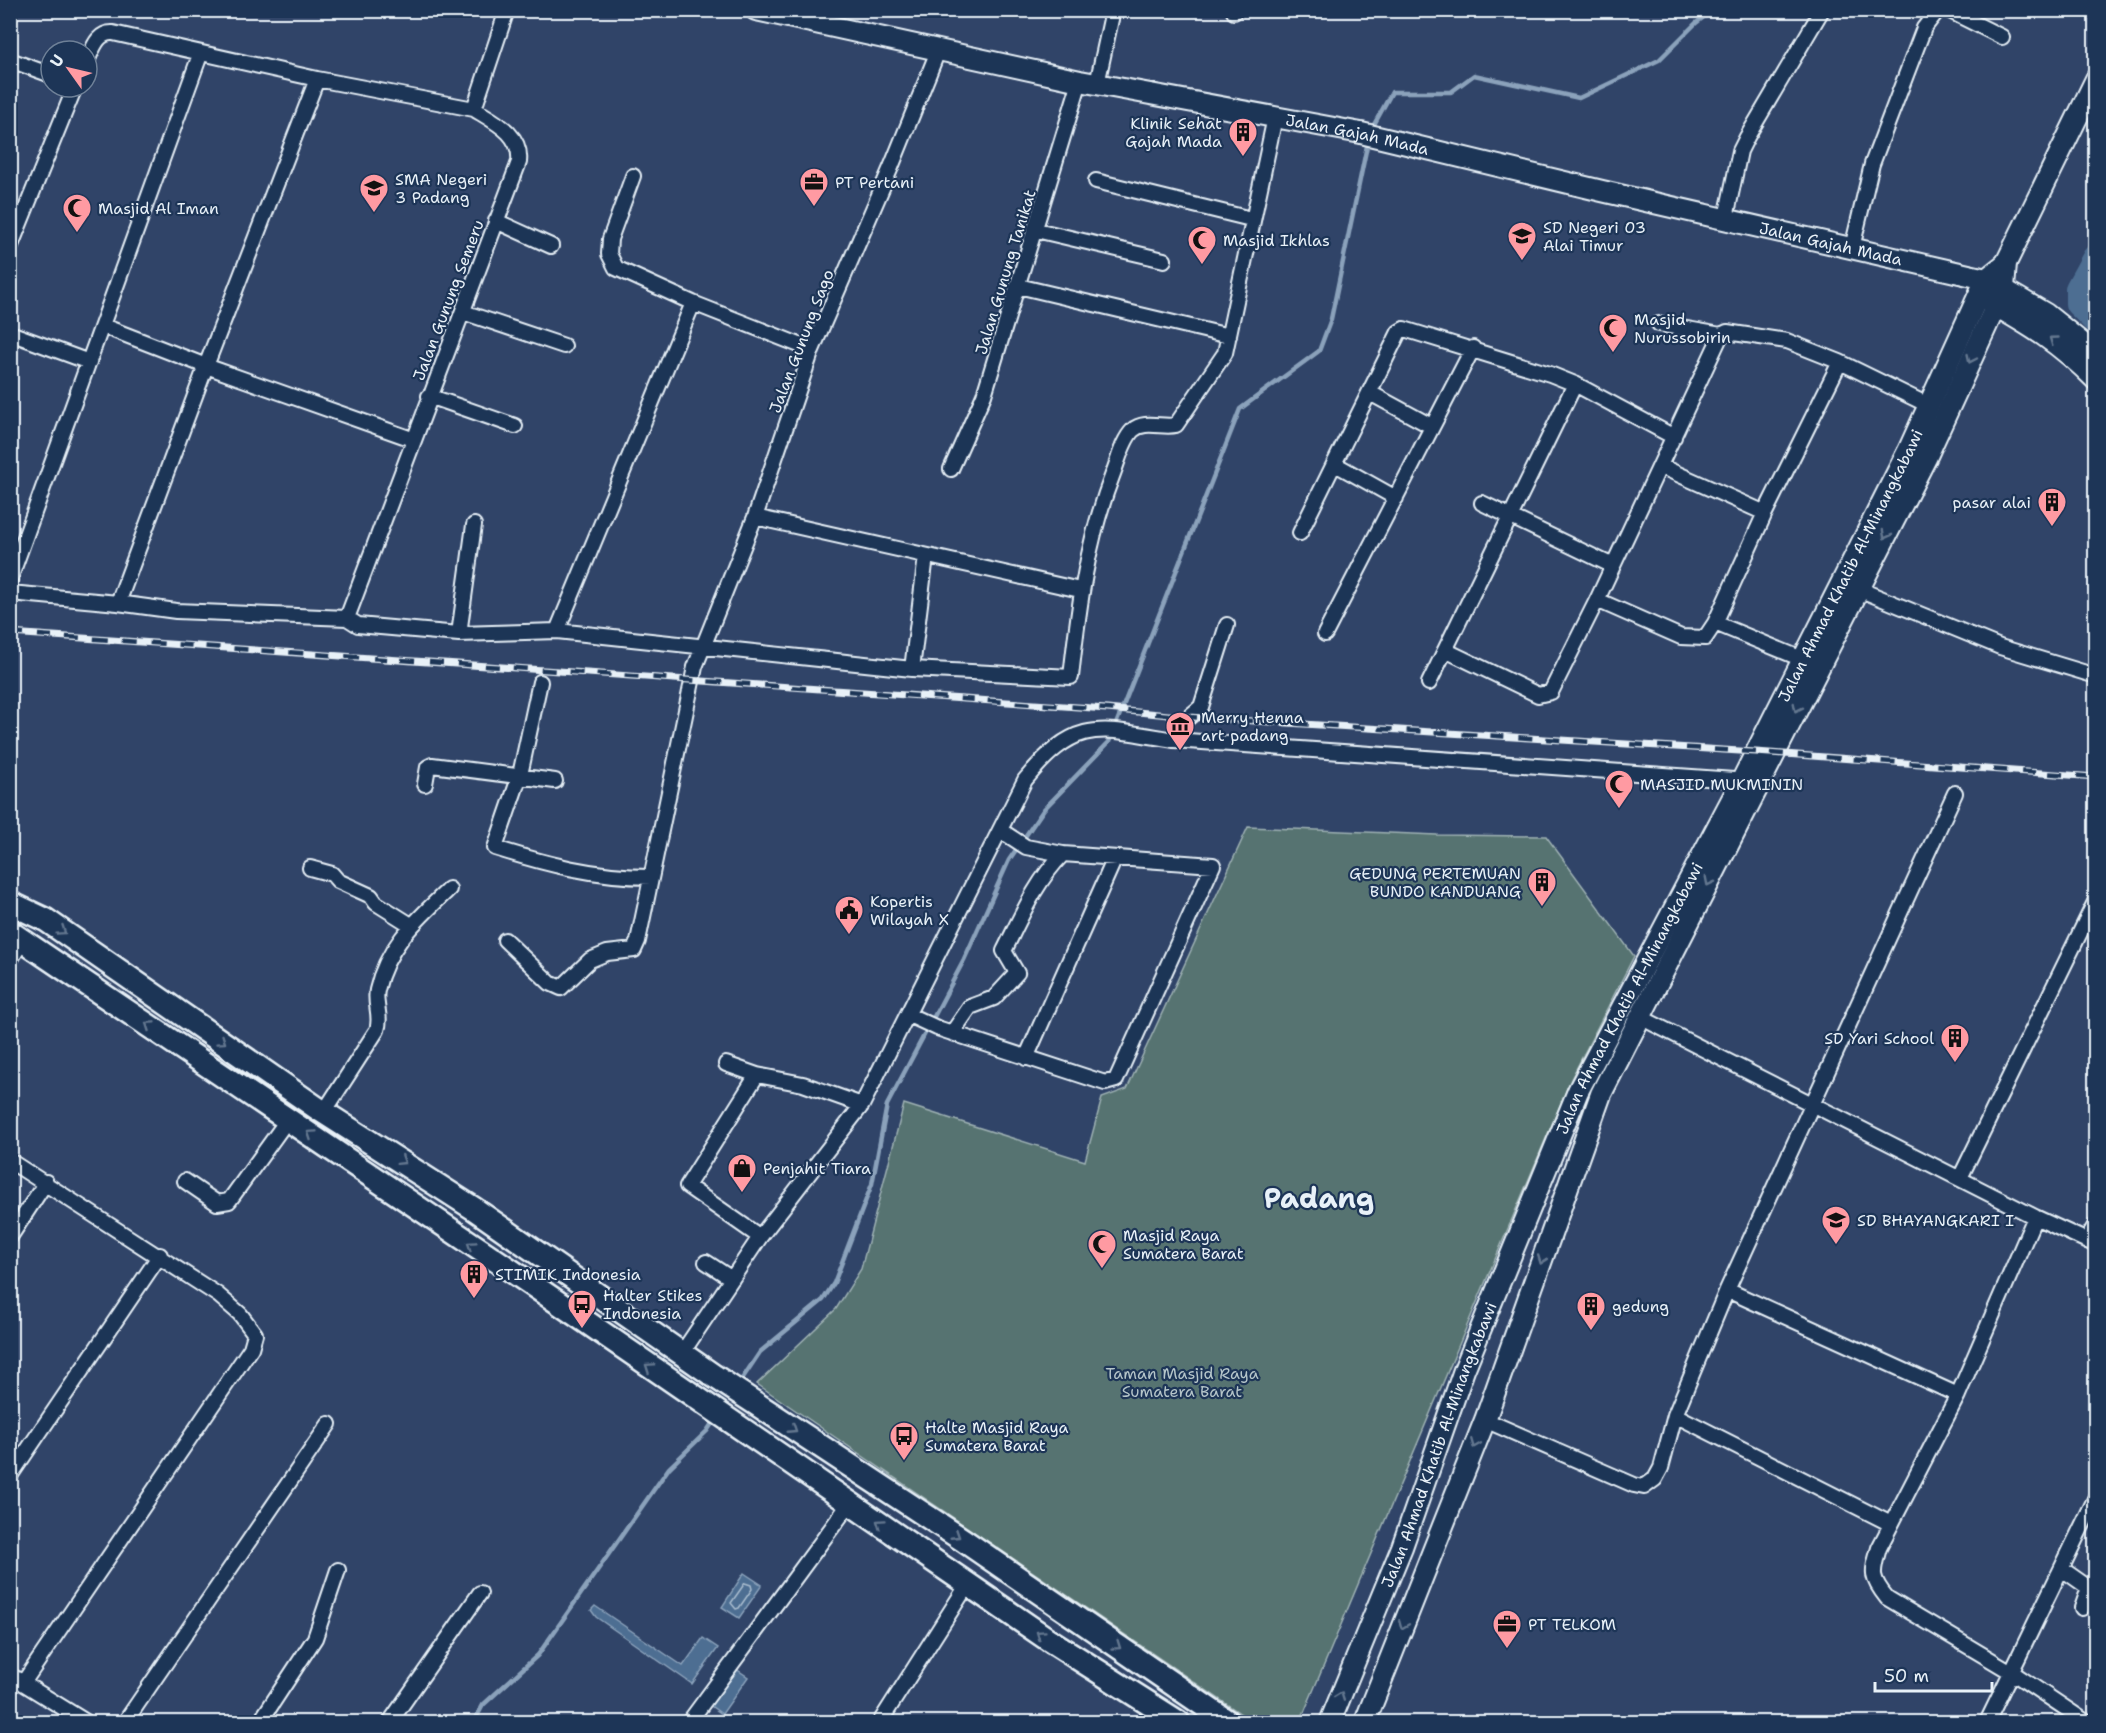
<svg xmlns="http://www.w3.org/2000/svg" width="2106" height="1733" viewBox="0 0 2106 1733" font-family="'Shantell Sans',sans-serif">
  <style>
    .green { fill: #567371; stroke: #9fb2b4; stroke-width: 1.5 }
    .water { fill: #4d6e92; stroke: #8ba2bb; stroke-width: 1.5 }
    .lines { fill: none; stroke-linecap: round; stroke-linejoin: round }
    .shore { stroke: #aabdcf; stroke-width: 1.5 }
    .stream { stroke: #8ba2bb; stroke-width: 4.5 }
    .river { stroke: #4d6e92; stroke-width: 28 }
    .minor-casing { stroke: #e8f1f8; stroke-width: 18 }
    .secondary-casing { stroke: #e8f1f8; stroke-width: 24 }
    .primary-casing { stroke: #e8f1f8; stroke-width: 27 }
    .minor { stroke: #1d3557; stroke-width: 14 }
    .secondary { stroke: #1d3557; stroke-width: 20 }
    .primary { stroke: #1d3557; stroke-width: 22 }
    .rail-casing { stroke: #e8f1f8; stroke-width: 7 }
    .rail { stroke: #1d3557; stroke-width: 4.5; stroke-dasharray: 14; stroke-linecap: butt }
    .oneway { stroke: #64778f }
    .labels { text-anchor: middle; stroke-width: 4.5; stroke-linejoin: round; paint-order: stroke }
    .poi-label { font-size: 16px; fill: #e8f1f8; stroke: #1d3557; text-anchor: start }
    .street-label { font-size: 16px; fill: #e8f1f8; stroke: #1d3557 }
    .park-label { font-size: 16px; fill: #b5c5c9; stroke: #1d3557 }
    .town-label { font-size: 28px; font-weight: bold; fill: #e8f1f8; stroke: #1d3557 }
  </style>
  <rect width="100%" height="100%" fill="#304468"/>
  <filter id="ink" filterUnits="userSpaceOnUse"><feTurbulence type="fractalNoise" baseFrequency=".0167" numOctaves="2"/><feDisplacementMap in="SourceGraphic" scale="12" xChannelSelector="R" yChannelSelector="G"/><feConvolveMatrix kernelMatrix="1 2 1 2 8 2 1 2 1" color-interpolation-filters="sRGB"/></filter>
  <g filter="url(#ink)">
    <!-- green -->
    <path class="green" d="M1248,827L1437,835L1546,836L1634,956L1571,1079L1300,1722H1253L757,1384L836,1309L861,1269L904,1104L1085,1161L1102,1098L1127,1089Z"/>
    <!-- water -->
    <path class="water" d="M744,1573L762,1585L739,1618L722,1607Z
      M595,1606L683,1666L703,1638L718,1648L692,1684L596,1617L591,1610Z
      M733,1667L748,1677L722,1714L708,1704Z"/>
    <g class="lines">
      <!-- shore -->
      <path class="shore" d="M745,1583L751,1585L752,1589L739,1608L736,1609L731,1603Z"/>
      <!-- stream -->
      <path class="stream" d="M1371,130L1392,92H1451L1474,75L1579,98L1659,60L1696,23L1713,10
        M738,1385L760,1352L823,1300L834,1283L872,1184L887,1105L964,960L1009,860L1044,809L1109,742L1240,409L1319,351L1331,319L1368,141
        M474,1722L483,1705L538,1655L669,1468L707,1431L715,1419"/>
      <!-- river -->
      <path class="river" d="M2096,258L2079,289V303L2096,320"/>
      <!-- minor casing -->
      <g class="minor-casing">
        <path id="minor" d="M1948,10L2002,37
          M1234,12L1235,10
          M10,60L51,75
          M87,61C93,49 97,32 113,33L317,79L474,109
          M317,79L206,366L412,439
          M1097,84L1113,10
          M633,176L610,239L609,254L616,268L693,303L812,350
          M1096,181L1251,219
          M1726,218L1740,151L1747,137L1822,10
          M496,221L551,246
          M1036,230L1164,260
          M10,248L75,87
          M1852,248L1872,164L1924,28L1938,10
          M1018,286L1229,336
          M463,312L564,346
          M1659,324L1721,335L1727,332L1787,341L1840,362L1928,405
          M103,326L206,366L118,603
          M10,333L89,362
          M1370,393L1431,426
          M429,396L515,426
          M1335,464L1396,498
          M1660,466L1765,513
          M951,469L984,395L1080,81
          M1482,503L1613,566
          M755,517L1080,590
          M1300,533L1399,332L1404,329L1550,374L1575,384L1674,437
          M10,579L200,55
          M1851,586L2000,647L2096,676
          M10,593L118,603L176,611L347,618L358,625L459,634L557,631L912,669L1071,677C1079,604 1087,540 1114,471C1119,458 1123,440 1133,430C1144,420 1163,428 1176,425L1225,353L1275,117
          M1597,600L1681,637L1705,638L1715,623L1802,659
          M347,618L519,162C522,134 495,122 474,109L507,10
          M1715,623L1765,513L1840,362
          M557,631L693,303
          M459,634L474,525
          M1325,634L1473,348
          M1445,650L1538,695L1551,692L1597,600L1721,335
          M912,669L926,556
          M540,682L520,775L495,848C546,864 595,877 650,877
          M1429,683L1575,384
          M1174,740L1183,722L1201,707L1227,625
          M425,784L428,767L432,765L555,781
          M310,868L332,874L338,881L371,896L376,903L411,925
          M505,940L550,983L561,988L590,960L607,953L634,950L638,941L695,667L755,517L812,350L892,165L938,51
          M10,960L24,939
          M909,1015L937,1028L1105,1083L1116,1080L1213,865L1063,854
          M1640,1017L2035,1217L1958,1395L1879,1548C1872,1573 1870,1577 1887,1598L2013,1673L2086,1722
          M952,1033L970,1007L994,998L1017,973L1004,951C1021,917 1036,881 1063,854L1026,847L1000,830
          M1026,1058L1115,858
          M726,1064L757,1075L803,1084L862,1105
          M757,1075L687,1186L760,1237
          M324,1112L377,1030C382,1016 374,1004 377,990C387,945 418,919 449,889
          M10,1161L218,1295L240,1314L255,1334L251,1348L23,1683
          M1960,1178L2096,900
          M185,1181L217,1203L229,1201L288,1119
          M2035,1217L2096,1245
          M10,1237L46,1182
          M2086,1241L2096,1224
          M706,1262L732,1279
          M1727,1290L1958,1395
          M682,1353L760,1237L862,1105L1025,780C1077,716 1100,728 1174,740L1748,781
          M1675,1415L1891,1524
          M1485,1420L1634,1485L1644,1487L1655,1479L1661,1468L1675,1415L1727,1290L1955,793
          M10,1476L160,1255
          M2062,1569L2089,1588L2082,1608
          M10,1675L86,1722
          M125,1722L329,1424
          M260,1722L315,1638L338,1570
          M390,1722L480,1593
          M689,1722L850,1503
          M880,1722L968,1584
          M1987,1722L2096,1497"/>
      </g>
      <!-- secondary casing -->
      <g class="secondary-casing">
        <g id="secondary">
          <path id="s1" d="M756,10L1080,81L1361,133L1602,191L1986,279L2046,314L2096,354"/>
          <path d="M1985,300C2031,326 2058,342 2096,380"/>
          <path id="s2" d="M1330,1722L1402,1547L1464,1370L1578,1091L1742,780L1909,449L1986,279L2006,263"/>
          <path d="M1365,1722L1485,1420L1601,1094L1926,458L2004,288L2006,263L2096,79"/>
        </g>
      </g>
      <!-- primary casing -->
      <g class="primary-casing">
        <path id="primary" d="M10,903L46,920L317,1108L473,1208L714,1376L963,1540L1228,1722
          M10,932L537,1288L1049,1640L1178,1722"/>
      </g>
      <!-- minor -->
      <use href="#minor" class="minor"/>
      <!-- secondary -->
      <use href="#secondary" class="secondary"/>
      <!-- primary -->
      <use href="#primary" class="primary"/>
      <!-- rail casing -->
      <g class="rail-casing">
        <path id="rail" d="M10,633L1107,709L1189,717L1756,752L2096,777"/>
      </g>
      <!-- rail -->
      <use href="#rail" class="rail"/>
    </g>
    <!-- one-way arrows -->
    <defs><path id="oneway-chevron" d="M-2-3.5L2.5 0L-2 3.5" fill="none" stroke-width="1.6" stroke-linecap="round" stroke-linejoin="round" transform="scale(1.5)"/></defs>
    <g class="oneway">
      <use href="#oneway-chevron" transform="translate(2053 340) rotate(-144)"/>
      <use href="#oneway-chevron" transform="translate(1971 359) rotate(115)"/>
      <use href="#oneway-chevron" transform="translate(1886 535) rotate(118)"/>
      <use href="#oneway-chevron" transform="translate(1797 708) rotate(117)"/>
      <use href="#oneway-chevron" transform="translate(1709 882) rotate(117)"/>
      <use href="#oneway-chevron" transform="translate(62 931) rotate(34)"/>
      <use href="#oneway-chevron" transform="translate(149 1025) rotate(-146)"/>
      <use href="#oneway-chevron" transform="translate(222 1041) rotate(35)"/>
      <use href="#oneway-chevron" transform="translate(311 1134) rotate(-146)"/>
      <use href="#oneway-chevron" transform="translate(402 1161) rotate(32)"/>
      <use href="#oneway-chevron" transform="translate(471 1245) rotate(-146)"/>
      <use href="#oneway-chevron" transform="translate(1542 1260) rotate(110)"/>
      <use href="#oneway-chevron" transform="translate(649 1367) rotate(-146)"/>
      <use href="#oneway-chevron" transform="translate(793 1429) rotate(33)"/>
      <use href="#oneway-chevron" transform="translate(1475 1444) rotate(112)"/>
      <use href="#oneway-chevron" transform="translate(880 1523) rotate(-145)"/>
      <use href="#oneway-chevron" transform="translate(956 1535) rotate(33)"/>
      <use href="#oneway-chevron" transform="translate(1403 1625) rotate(112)"/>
      <use href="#oneway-chevron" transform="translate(1040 1634) rotate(-145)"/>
      <use href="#oneway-chevron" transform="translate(1117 1646) rotate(35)"/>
      <use href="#oneway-chevron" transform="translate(1340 1696) rotate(-70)"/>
    </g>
  </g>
  <!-- icons -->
  <defs>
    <g id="building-pin" transform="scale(1.5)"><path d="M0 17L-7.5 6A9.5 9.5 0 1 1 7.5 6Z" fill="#ff9aa2" stroke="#1d3557"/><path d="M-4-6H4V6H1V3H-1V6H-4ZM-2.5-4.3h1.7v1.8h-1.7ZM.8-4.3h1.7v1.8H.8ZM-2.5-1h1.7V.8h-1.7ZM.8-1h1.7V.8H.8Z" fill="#111"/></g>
    <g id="office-pin" transform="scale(1.5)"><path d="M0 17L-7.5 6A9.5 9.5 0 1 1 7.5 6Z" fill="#ff9aa2" stroke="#1d3557"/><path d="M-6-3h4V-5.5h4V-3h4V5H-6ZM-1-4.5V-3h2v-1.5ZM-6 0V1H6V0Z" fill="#111"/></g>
    <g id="school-pin" transform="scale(1.5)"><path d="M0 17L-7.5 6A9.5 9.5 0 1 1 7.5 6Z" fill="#ff9aa2" stroke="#1d3557"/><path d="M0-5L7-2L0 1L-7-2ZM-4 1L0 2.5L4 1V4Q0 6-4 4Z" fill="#111"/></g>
    <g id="mosque-pin" transform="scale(1.5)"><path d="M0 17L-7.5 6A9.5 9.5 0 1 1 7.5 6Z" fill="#ff9aa2" stroke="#1d3557"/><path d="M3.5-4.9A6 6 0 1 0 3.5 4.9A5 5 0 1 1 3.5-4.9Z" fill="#111"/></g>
    <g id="museum-pin" transform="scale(1.5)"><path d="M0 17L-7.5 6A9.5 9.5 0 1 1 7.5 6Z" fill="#ff9aa2" stroke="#1d3557"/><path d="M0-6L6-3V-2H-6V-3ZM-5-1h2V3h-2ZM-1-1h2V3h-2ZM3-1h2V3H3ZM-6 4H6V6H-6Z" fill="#111"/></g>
    <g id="civic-pin" transform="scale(1.5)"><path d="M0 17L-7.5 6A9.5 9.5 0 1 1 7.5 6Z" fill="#ff9aa2" stroke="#1d3557"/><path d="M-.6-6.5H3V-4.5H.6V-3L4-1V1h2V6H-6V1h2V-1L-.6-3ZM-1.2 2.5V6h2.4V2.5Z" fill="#111"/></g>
    <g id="shop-pin" transform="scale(1.5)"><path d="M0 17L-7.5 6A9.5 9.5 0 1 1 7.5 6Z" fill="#ff9aa2" stroke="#1d3557"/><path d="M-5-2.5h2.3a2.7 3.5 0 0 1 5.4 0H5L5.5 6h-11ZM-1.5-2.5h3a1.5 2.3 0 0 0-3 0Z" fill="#111"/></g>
    <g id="bus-pin" transform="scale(1.5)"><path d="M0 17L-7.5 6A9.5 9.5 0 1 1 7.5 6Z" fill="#ff9aa2" stroke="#1d3557"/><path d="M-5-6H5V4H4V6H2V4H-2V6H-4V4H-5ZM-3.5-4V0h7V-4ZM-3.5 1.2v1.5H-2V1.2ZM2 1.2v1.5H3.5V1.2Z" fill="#111"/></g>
  </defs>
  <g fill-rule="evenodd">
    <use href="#building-pin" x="1243" y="132"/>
    <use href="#office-pin" x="814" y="182"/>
    <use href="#school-pin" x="374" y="188"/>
    <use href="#mosque-pin" x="77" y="208"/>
    <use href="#school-pin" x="1522" y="236"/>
    <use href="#mosque-pin" x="1202" y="240"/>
    <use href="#mosque-pin" x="1613" y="328"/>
    <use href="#building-pin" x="2052" y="502"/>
    <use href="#museum-pin" x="1180" y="726"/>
    <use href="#mosque-pin" x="1619" y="784"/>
    <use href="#building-pin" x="1542" y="882"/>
    <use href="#civic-pin" x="849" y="910"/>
    <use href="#building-pin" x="1955" y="1038"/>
    <use href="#shop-pin" x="742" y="1168"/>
    <use href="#school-pin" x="1836" y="1220"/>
    <use href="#mosque-pin" x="1102" y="1244"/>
    <use href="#building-pin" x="474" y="1274"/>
    <use href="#bus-pin" x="582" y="1304"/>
    <use href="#building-pin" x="1591" y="1306"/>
    <use href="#bus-pin" x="904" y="1436"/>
    <use href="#office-pin" x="1507" y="1624"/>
  </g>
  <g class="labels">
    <!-- poi labels -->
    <g class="poi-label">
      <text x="1222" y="129" text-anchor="end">Klinik Sehat<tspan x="1222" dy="18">Gajah Mada</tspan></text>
      <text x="395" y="185">SMA Negeri<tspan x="395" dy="18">3 Padang</tspan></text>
      <text x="835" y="188">PT Pertani</text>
      <text x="98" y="214">Masjid Al Iman</text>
      <text x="1543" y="233">SD Negeri 03<tspan x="1543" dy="18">Alai Timur</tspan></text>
      <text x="1223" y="246">Masjid Ikhlas</text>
      <text x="1634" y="325">Masjid<tspan x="1634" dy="18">Nurussobirin</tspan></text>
      <text x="2031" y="508" text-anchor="end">pasar alai</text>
      <text x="1201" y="723">Merry Henna<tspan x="1201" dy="18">art padang</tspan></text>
      <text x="1640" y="790">MASJID MUKMININ</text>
      <text x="1521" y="879" text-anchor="end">GEDUNG PERTEMUAN<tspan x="1521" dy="18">BUNDO KANDUANG</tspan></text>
      <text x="870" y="907">Kopertis<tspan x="870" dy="18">Wilayah X</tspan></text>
      <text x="1934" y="1044" text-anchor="end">SD Yari School</text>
      <text x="763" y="1174">Penjahit Tiara</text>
      <text x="1857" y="1226">SD BHAYANGKARI I</text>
      <text x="1123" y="1241">Masjid Raya<tspan x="1123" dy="18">Sumatera Barat</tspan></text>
      <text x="495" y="1280">STIMIK Indonesia</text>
      <text x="603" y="1301">Halter Stikes<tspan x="603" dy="18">Indonesia</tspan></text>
      <text x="1612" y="1312">gedung</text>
      <text x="925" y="1433">Halte Masjid Raya<tspan x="925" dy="18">Sumatera Barat</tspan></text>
      <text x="1528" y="1630">PT TELKOM</text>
    </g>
    <!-- street labels -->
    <g class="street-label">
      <text dy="6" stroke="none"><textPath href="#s1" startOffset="614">Jalan Gajah Mada</textPath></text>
      <text dy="6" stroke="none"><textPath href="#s1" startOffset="1100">Jalan Gajah Mada</textPath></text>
      <text transform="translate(1005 272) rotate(-73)" y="6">Jalan Gunung Tanikat</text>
      <text transform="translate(448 300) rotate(-69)" y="6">Jalan Gunung Semeru</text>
      <text transform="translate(801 341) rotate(-69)" y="6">Jalan Gunung Sago</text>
      <text dy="6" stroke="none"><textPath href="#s2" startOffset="1270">Jalan Ahmad Khatib Al-Minangkabawi</textPath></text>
      <text dy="6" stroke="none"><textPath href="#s2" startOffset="784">Jalan Ahmad Khatib Al-Minangkabawi</textPath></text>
      <text dy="6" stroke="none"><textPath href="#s2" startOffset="298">Jalan Ahmad Khatib Al-Minangkabawi</textPath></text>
    </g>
    <!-- park labels -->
    <g class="park-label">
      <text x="1182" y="1379">Taman Masjid Raya<tspan x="1182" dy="18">Sumatera Barat</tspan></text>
    </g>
    <!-- town labels -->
    <g class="town-label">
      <text x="1319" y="1208">Padang</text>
    </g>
  </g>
  <!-- margin -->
  <rect width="2106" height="1733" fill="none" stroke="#1d3557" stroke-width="36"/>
  <rect x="18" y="18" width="2070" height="1697" fill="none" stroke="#e8f1f8" stroke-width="2" filter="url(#ink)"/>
  <!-- north arrow -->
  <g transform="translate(69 69) rotate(304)"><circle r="28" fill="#1d3557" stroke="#6e8097" stroke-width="1.5"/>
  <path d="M0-4.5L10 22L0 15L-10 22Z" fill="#ff9aa2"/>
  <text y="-9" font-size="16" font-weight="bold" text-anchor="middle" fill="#e8f1f8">U</text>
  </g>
  <!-- scale -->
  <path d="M1875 1682v9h117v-9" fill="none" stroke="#e8f1f8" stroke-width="3"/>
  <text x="1884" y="1682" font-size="18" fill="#e8f1f8" stroke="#1d3557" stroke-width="4.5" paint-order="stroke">50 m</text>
</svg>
